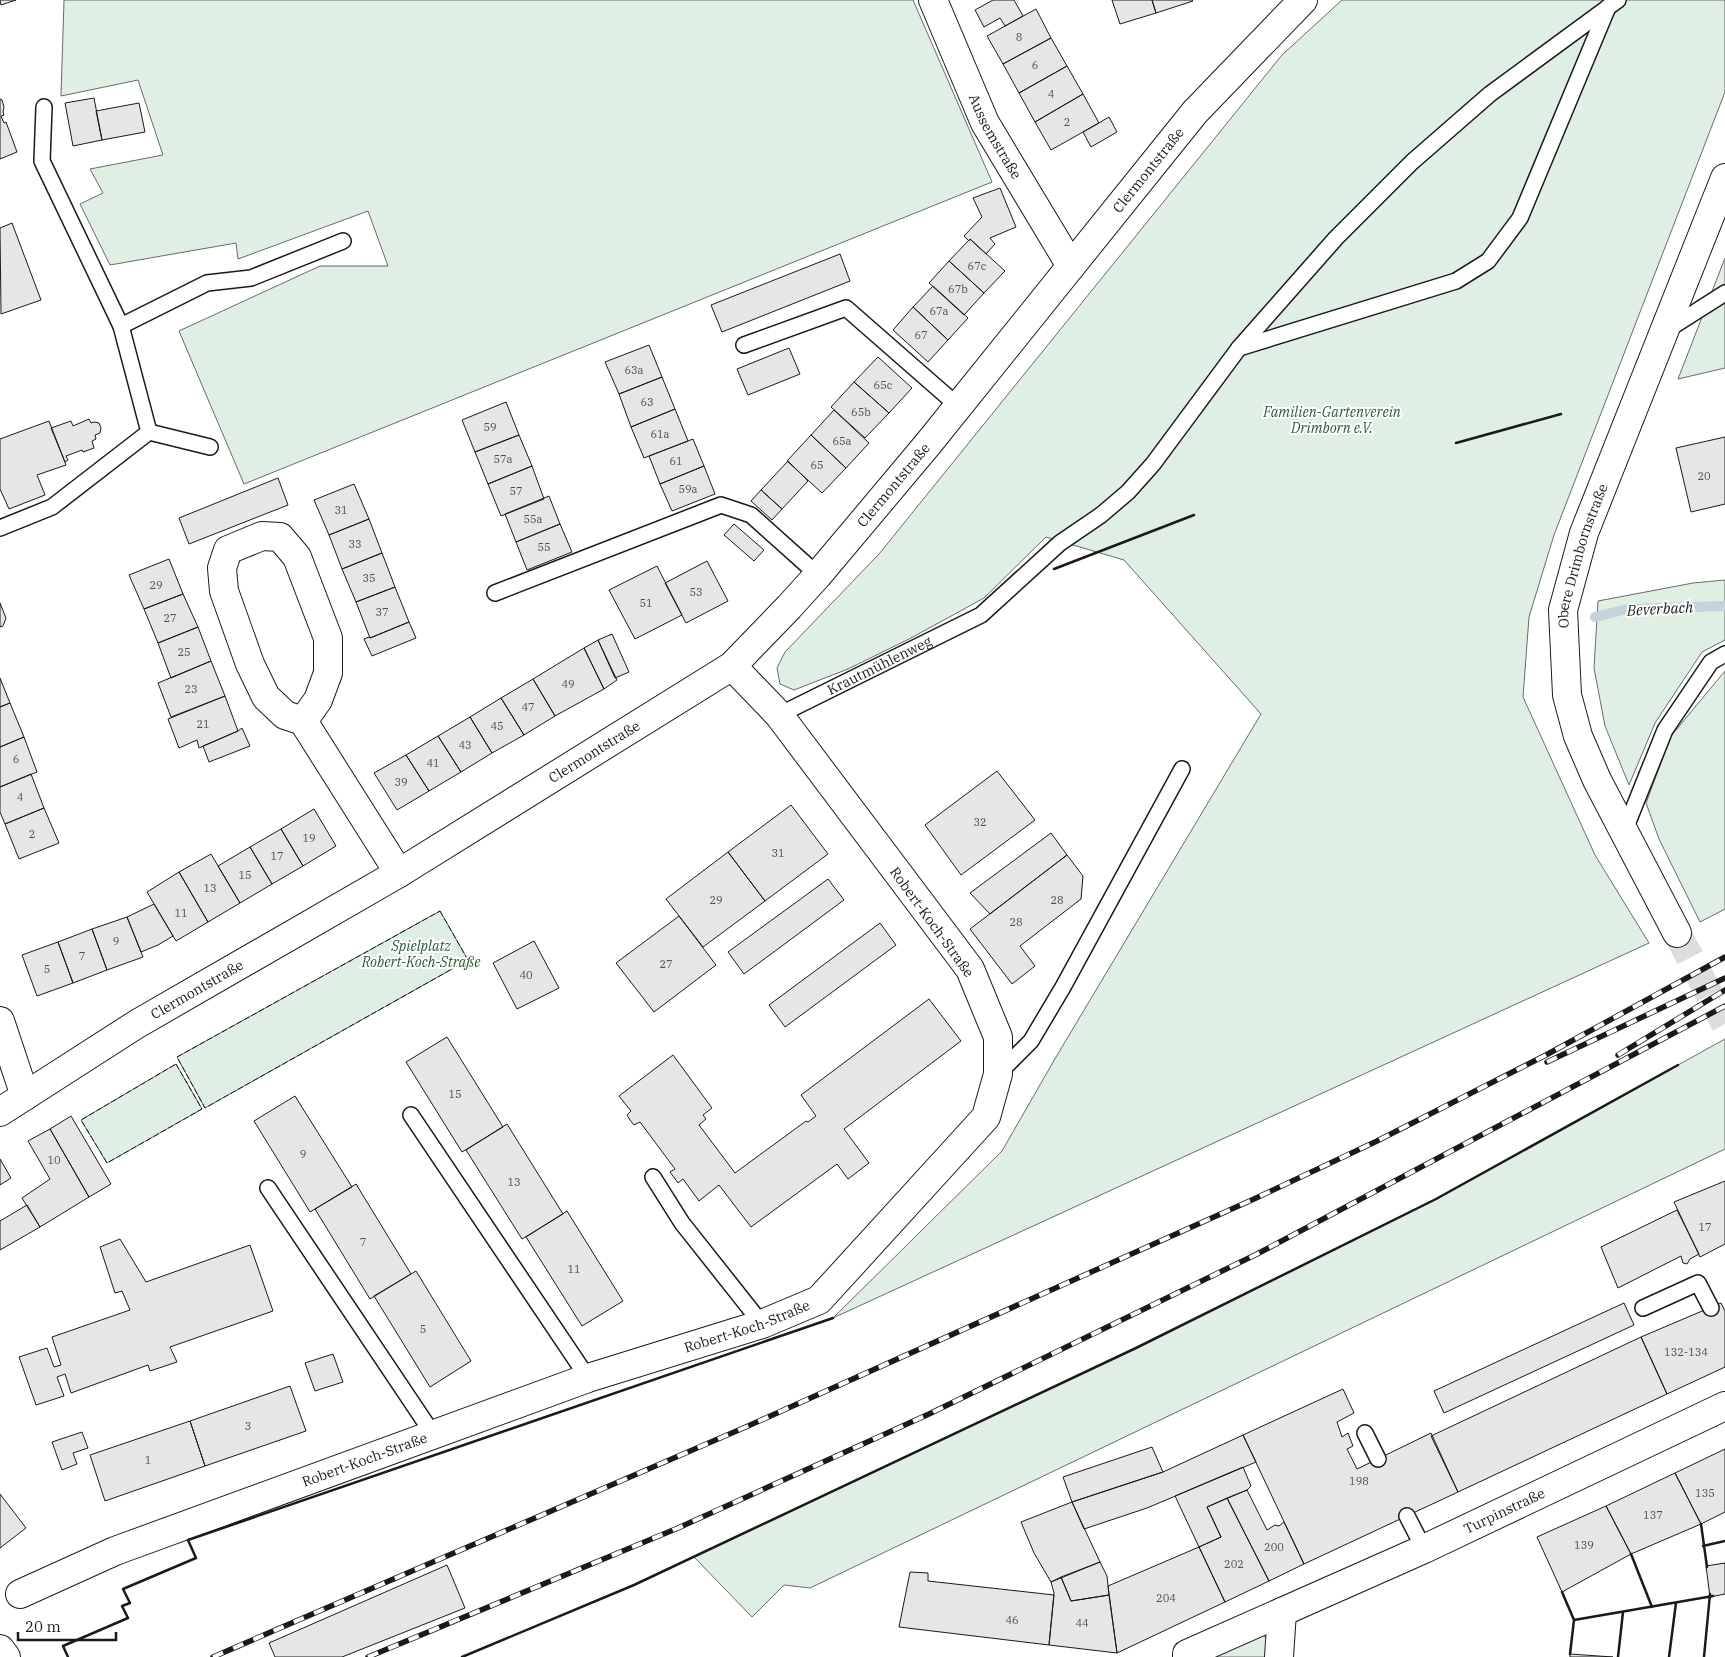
<svg xmlns="http://www.w3.org/2000/svg" width="1725" height="1657" viewBox="0 0 1725 1657" font-family="'IBM Plex Serif',serif">
  <style>
    .green { fill: #e0efe3; stroke: #6a6a6a }
    .lines { fill: none; stroke-linecap: round; stroke-linejoin: round }
    .stream { stroke: #c6d2dc; stroke-width: 10 }
    .building { fill: #e6e6e6; stroke: #1a1a1a }
    .street-tunnel { stroke: #ddd; stroke-width: 28; stroke-dasharray: 28 14; stroke-linecap: butt }
    .lane-casing { stroke: #1a1a1a; stroke-width: 18 }
    .street-casing { stroke: #1a1a1a; stroke-width: 30 }
    .primary-casing { stroke: #1a1a1a; stroke-width: 30 }
    .lane { stroke: #fff; stroke-width: 15 }
    .street { stroke: #fff; stroke-width: 28 }
    .primary { stroke: #fff; stroke-width: 28 }
    .rail-casing { stroke: #1a1a1a; stroke-width: 5.5 }
    .rail { stroke: #fff; stroke-width: 4; stroke-dasharray: 11; stroke-linecap: butt }
    .fence { stroke: #1a1a1a; stroke-width: 1; stroke-dasharray: 6 2.5; stroke-linecap: butt }
    .wall { stroke: #1a1a1a; stroke-width: 2.5 }
    .labels { text-anchor: middle; stroke-width: 4; stroke-linejoin: round; paint-order: stroke }
    .number-label { font-size: 11px; fill: #4d4d4d }
    .street-label { font-size: 14px; fill: #1a1a1a; stroke: #fff }
    .park-label { font-size: 14px; font-style: italic; fill: #2b5a34; stroke: #fff }
    .water-label { font-size: 15px; font-style: italic; fill: #1a1a1a; stroke: #fff }
  </style>
  <rect width="100%" height="100%" fill="#fff"/>
  <!-- green -->
  <path class="green" d="M64,0H913L992,182L244,484L179,331L320,266H388L368,211L238,259L236,243L110,265L80,204L103,193L90,169L163,155L138,80L61,96Z
    M1342,0H1725V92L1554,535L1529,617L1523,697L1595,855L1649,943L833,1318L1002,1151L1056,1057L1261,714L1124,560L1046,537L984,598L911,638L848,669L794,690L780,684L777,668L785,652L879,554L1282,55Z
    M1725,258V368L1678,379Z
    M1725,580V640L1702,652L1655,723L1629,785L1605,726L1594,668L1598,601L1693,583Z
    M1725,671V909L1700,922L1659,839L1646,803L1671,736Z
    M440,911L468,960L205,1108L177,1057Z
    M1725,1039V1149L810,1588L784,1585L752,1617L694,1557L1136,1348L1436,1199Z
    M176,1064L202,1109L107,1163L81,1120Z
    M1263,1634L1268,1641L1265,1657H1212Z"/>
  <g class="lines">
    <!-- stream -->
    <path class="stream" d="M1595,617L1627,609L1725,606"/>
  </g>
  <!-- building -->
  <path class="building" d="M0,0H16L1,5Z
    M993,0H1014L1023,16L1005,26L1000,18L984,27L975,10Z
    M1112,0H1152L1156,13L1120,24Z
    M1152,0H1192L1193,1L1156,13Z
    M1036,9L1051,38L1003,64L987,36Z
    M1051,38L1067,66L1019,93L1003,64Z
    M1067,66L1083,94L1035,122L1019,93Z
    M1083,94L1099,123L1051,150L1035,122Z
    M94,98L102,140L73,146L65,103Z
    M0,99L2,100L4,107L3,112L4,115L1,116L4,123L6,122L17,152L0,159Z
    M139,103L145,132L102,140L96,111Z
    M1109,117L1117,132L1091,147L1083,132Z
    M1000,188L1016,227L990,238L995,244L986,254L970,239L969,241L964,236L982,217L973,198Z
    M12,223L41,300L1,314L0,228Z
    M970,239L1005,271L984,293L949,261Z
    M840,254L850,281L722,332L711,305Z
    M949,261L984,293L964,315L929,283Z
    M933,286L968,318L948,340L913,307Z
    M913,307L948,340L928,362L893,330Z
    M649,345L662,377L619,394L605,362Z
    M789,348L800,374L748,395L737,369Z
    M878,357L912,388L889,413L854,382Z
    M662,377L675,409L631,427L619,394Z
    M854,382L889,413L865,438L831,407Z
    M506,402L519,435L475,452L462,420Z
    M675,409L688,441L644,458L631,427Z
    M834,410L869,443L846,468L811,435Z
    M89,419L91,423L94,422L99,423L101,428L100,433L95,435L96,439L92,441L94,448L83,452L82,450L66,456L68,460L65,462L51,428L71,421L73,426Z
    M49,421L66,465L37,475L45,495L9,509L0,489V439Z
    M519,435L532,466L488,484L475,452Z
    M811,435L846,468L822,493L787,461Z
    M1725,437V504L1691,512L1676,448Z
    M693,439L704,466L660,484L649,456Z
    M788,461L808,481L782,509L761,490Z
    M532,466L544,499L501,516L488,484Z
    M704,466L715,494L672,511L660,484Z
    M278,478L288,505L189,544L179,518Z
    M354,484L369,519L329,535L314,500Z
    M761,490L782,509L772,520L751,501Z
    M549,496L560,524L516,542L505,514Z
    M369,519L382,553L342,569L329,535Z
    M560,524L572,552L527,570L516,542Z
    M734,524L764,550L754,561L724,535Z
    M382,553L395,587L356,602L342,569Z
    M169,559L183,594L144,609L129,575Z
    M707,561L728,601L686,623L665,583Z
    M657,566L682,615L635,639L609,590Z
    M395,587L409,622L370,638L356,602Z
    M183,594L198,627L158,643L144,609Z
    M0,603L6,618L3,626L0,627Z
    M409,622L416,638L372,656L364,639L369,637L370,638Z
    M198,627L211,661L171,678L158,643Z
    M612,634L629,672L615,678L598,640Z
    M598,640L617,680L604,689L584,648Z
    M584,648L604,689L555,716L533,679Z
    M211,661L225,696L171,717L158,683Z
    M0,678L10,703L0,707Z
    M533,679L555,716L524,735L501,698Z
    M225,696L238,731L199,748L197,740L179,748L168,719Z
    M501,698L524,735L492,753L470,717Z
    M10,703L24,737L0,747V707Z
    M470,717L492,753L461,772L438,736Z
    M242,728L250,746L209,762L203,746L238,731Z
    M438,736L461,772L429,791L406,755Z
    M24,737L37,772L0,787V747Z
    M406,755L429,791L397,810L374,773Z
    M997,771L1035,820L961,875L925,825Z
    M31,774L44,808L5,824L0,812V787Z
    M791,805L828,854L765,901L728,852Z
    M44,808L59,843L19,859L5,824Z
    M314,809L336,846L303,866L281,829Z
    M281,829L303,866L272,884L250,847Z
    M1051,833L1067,855L990,914L970,893Z
    M250,847L272,884L240,903L218,866Z
    M728,852L765,901L703,947L666,899Z
    M211,854L240,903L208,922L179,872Z
    M1067,855L1083,876L1081,899L1020,946L1035,966L1012,984L970,929Z
    M179,872L208,922L176,941L147,892Z
    M828,879L844,900L744,974L728,952Z
    M154,904L173,936L158,945L141,952L127,917Z
    M679,916L716,965L654,1012L616,963Z
    M127,917L143,957L107,970L92,929Z
    M880,923L896,945L785,1027L769,1005Z
    M92,929L107,970L73,983L58,942Z
    M534,941L559,988L517,1009L493,963Z
    M58,942L73,983L37,996L22,955Z
    M929,999L961,1041L844,1129L869,1163L848,1179L837,1164L751,1227L719,1185L699,1201L683,1179L678,1183L670,1172L675,1169L640,1122L634,1125L630,1120L627,1115L631,1111L619,1096L673,1055L712,1108L703,1115L706,1119L699,1125L735,1173L806,1121L808,1122L816,1116L801,1095Z
    M447,1037L503,1127L462,1152L406,1062Z
    M295,1096L352,1187L310,1212L254,1121Z
    M71,1116L111,1184L89,1197L50,1129Z
    M507,1124L563,1214L522,1239L466,1150Z
    M50,1129L89,1197L40,1227L22,1198L50,1179L28,1141Z
    M0,1159L11,1178L0,1185Z
    M1725,1181V1244L1700,1257L1674,1202Z
    M356,1184L411,1274L370,1299L315,1209Z
    M27,1205L40,1227L0,1250V1221Z
    M1677,1210L1699,1254L1690,1259L1687,1264L1683,1263L1681,1256L1618,1288L1601,1247Z
    M567,1211L623,1301L582,1326L526,1237Z
    M120,1239L146,1282L250,1245L273,1311L170,1347L177,1362L150,1371L148,1365L71,1393L65,1374L57,1377L64,1396L36,1405L19,1357L47,1348L54,1367L61,1365L52,1337L130,1310L122,1291L115,1293L100,1247Z
    M416,1271L471,1361L430,1387L374,1296Z
    M1624,1303L1634,1325L1444,1413L1434,1391Z
    M1721,1303L1725,1311V1367L1667,1394L1641,1337Z
    M1641,1337L1667,1394L1458,1492L1431,1436Z
    M333,1354L343,1382L315,1391L305,1363Z
    M290,1386L306,1431L205,1466L190,1421Z
    M1343,1389L1354,1413L1337,1422L1342,1437L1348,1433L1353,1446L1347,1449L1357,1469L1431,1433L1458,1492L1304,1564L1243,1435Z
    M190,1421L205,1466L105,1501L90,1455Z
    M82,1432L88,1448L73,1453L77,1464L62,1470L52,1442Z
    M1243,1435L1256,1462L1147,1508L1084,1529L1072,1502L1163,1472Z
    M1152,1447L1163,1472L1072,1502L1063,1477Z
    M1725,1449V1512L1701,1524L1675,1473Z
    M1243,1467L1251,1486L1247,1490L1207,1507L1221,1537L1199,1547L1175,1496Z
    M1675,1473L1701,1524L1631,1554L1606,1506Z
    M1247,1490L1267,1530L1275,1525L1279,1526L1284,1522L1304,1564L1269,1581L1227,1498Z
    M0,1494L26,1528L0,1548Z
    M1227,1498L1269,1581L1225,1602L1199,1547L1221,1537L1207,1507Z
    M1072,1502L1100,1562L1051,1582L1034,1553L1021,1522Z
    M1606,1506L1631,1554L1562,1592L1537,1537Z
    M1199,1547L1225,1602L1117,1653L1108,1586Z
    M1100,1562L1107,1576L1109,1595L1071,1601L1061,1577Z
    M1725,1563V1594L1710,1597L1706,1566Z
    M447,1565L465,1608L342,1657H275L269,1643Z
    M910,1572L928,1573V1581L1054,1595L1049,1645L899,1627Z
    M1061,1577L1071,1601L1109,1595L1117,1653L1049,1645L1054,1593L1051,1582Z
    M1570,1654L1613,1657H1570Z"/>
  <g class="lines">
    <!-- street-tunnel -->
    <path class="street-tunnel" d="M1677,933L1725,1024"/>
    <!-- lane casing -->
    <g class="lane-casing">
      <g id="lane">
        <path d="M121,326L207,283L251,278L343,241"/>
        <path d="M1667,330L1725,293"/>
        <path d="M744,345L846,308L958,406"/>
        <path d="M1239,348L1456,281L1488,261L1520,218L1608,7"/>
        <path d="M149,432L210,447"/>
        <path d="M0,528L52,507L149,432L121,326L42,161L44,107"/>
        <path d="M495,593L721,505L751,515L818,575"/>
        <path id="s1" d="M779,715L981,615L1060,543L1101,515L1128,492L1153,464L1239,348L1336,238L1412,162L1490,94L1618,0"/>
        <path d="M1624,832L1665,730L1711,662L1725,654"/>
        <path d="M998,1074L1031,1041L1063,987L1182,769"/>
        <path d="M411,1115L588,1378"/>
        <path d="M653,1177L682,1223L762,1324"/>
        <path d="M268,1188L433,1434"/>
        <path d="M1643,1308L1698,1283L1711,1308"/>
        <path d="M1365,1433L1378,1459"/>
        <path d="M1407,1516L1424,1549"/>
      </g>
    </g>
    <!-- street casing -->
    <g class="street-casing">
      <g id="street">
        <path id="s2" d="M933,0L985,123L1071,266"/>
        <path d="M303,721L318,700L328,673V638L297,557L280,537L262,536L228,550L222,568L224,591L250,664L266,697L285,715L303,721L399,873"/>
        <path id="s3" d="M1677,933L1597,780L1578,736L1567,695L1563,610L1584,533L1725,178"/>
        <path d="M0,1021L25,1096"/>
        <path id="s4" d="M0,1112L137,1024L399,873L732,666L789,607L818,575L928,444L1195,112L1303,0"/>
        <path id="s5" d="M20,1594L115,1551L588,1378L762,1324L819,1300L986,1117L998,1074V1037L970,969L779,715L732,666"/>
        <path id="s6" d="M1187,1657V1654L1424,1549L1725,1406"/>
        <path d="M1279,1657L1282,1612"/>
      </g>
    </g>
    <!-- primary casing -->
    <g class="primary-casing">
      <path id="primary" d="M0,1649L6,1657"/>
    </g>
    <!-- lane -->
    <use href="#lane" class="lane"/>
    <!-- street -->
    <use href="#street" class="street"/>
    <!-- primary -->
    <use href="#primary" class="primary"/>
    <!-- rail casing -->
    <g class="rail-casing">
      <path id="rail" d="M1618,1055L1725,990
        M1547,1062L1725,978
        M213,1657L748,1426L1254,1199L1377,1141L1546,1055L1725,957
        M368,1657L678,1528L929,1414L1257,1254L1725,1006"/>
    </g>
    <!-- rail -->
    <use href="#rail" class="rail"/>
    <!-- fence -->
    <path class="fence" d="M440,911L468,960L205,1108L177,1057Z
      M176,1064L202,1109L107,1163L81,1120Z"/>
    <!-- wall -->
    <path class="wall" d="M1456,443L1561,414
      M1054,569L1194,515
      M1701,1524L1707,1567
      M1703,1546L1725,1541
      M1631,1554L1652,1607
      M1562,1592L1574,1620L1570,1654
      M1574,1620L1713,1596
      M68,1657L63,1646L128,1618L122,1606L130,1603L123,1589L196,1558L188,1540L833,1318
      M462,1657L634,1585L1136,1348L1436,1199L1678,1065
      M1618,1657L1623,1612
      M1669,1657L1676,1603
      M1704,1657L1710,1594"/>
  </g>
  <g class="labels">
    <!-- number labels -->
    <g class="number-label">
      <text x="1019" y="41">8</text>
      <text x="1035" y="69">6</text>
      <text x="1051" y="98">4</text>
      <text x="1067" y="126">2</text>
      <text x="977" y="270">67c</text>
      <text x="958" y="293">67b</text>
      <text x="939" y="315">67a</text>
      <text x="921" y="339">67</text>
      <text x="634" y="374">63a</text>
      <text x="883" y="389">65c</text>
      <text x="647" y="406">63</text>
      <text x="861" y="416">65b</text>
      <text x="490" y="431">59</text>
      <text x="660" y="438">61a</text>
      <text x="842" y="445">65a</text>
      <text x="503" y="463">57a</text>
      <text x="676" y="465">61</text>
      <text x="817" y="469">65</text>
      <text x="1704" y="480">20</text>
      <text x="688" y="493">59a</text>
      <text x="516" y="495">57</text>
      <text x="341" y="514">31</text>
      <text x="533" y="523">55a</text>
      <text x="355" y="548">33</text>
      <text x="544" y="551">55</text>
      <text x="369" y="582">35</text>
      <text x="156" y="589">29</text>
      <text x="696" y="596">53</text>
      <text x="646" y="607">51</text>
      <text x="382" y="616">37</text>
      <text x="170" y="622">27</text>
      <text x="184" y="656">25</text>
      <text x="568" y="688">49</text>
      <text x="191" y="693">23</text>
      <text x="528" y="711">47</text>
      <text x="203" y="728">21</text>
      <text x="497" y="730">45</text>
      <text x="465" y="749">43</text>
      <text x="16" y="763">6</text>
      <text x="433" y="767">41</text>
      <text x="401" y="786">39</text>
      <text x="20" y="801">4</text>
      <text x="980" y="826">32</text>
      <text x="32" y="838">2</text>
      <text x="309" y="842">19</text>
      <text x="778" y="857">31</text>
      <text x="277" y="860">17</text>
      <text x="245" y="879">15</text>
      <text x="210" y="892">13</text>
      <text x="716" y="904">29</text>
      <text x="1057" y="904">28</text>
      <text x="181" y="917">11</text>
      <text x="1016" y="926">28</text>
      <text x="116" y="945">9</text>
      <text x="82" y="960">7</text>
      <text x="666" y="968">27</text>
      <text x="47" y="973">5</text>
      <text x="526" y="979">40</text>
      <text x="455" y="1098">15</text>
      <text x="303" y="1158">9</text>
      <text x="54" y="1164">10</text>
      <text x="514" y="1186">13</text>
      <text x="1705" y="1231">17</text>
      <text x="363" y="1246">7</text>
      <text x="574" y="1273">11</text>
      <text x="423" y="1333">5</text>
      <text x="1686" y="1356">132-134</text>
      <text x="248" y="1430">3</text>
      <text x="148" y="1464">1</text>
      <text x="1359" y="1485">198</text>
      <text x="1705" y="1497">135</text>
      <text x="1653" y="1519">137</text>
      <text x="1584" y="1549">139</text>
      <text x="1274" y="1551">200</text>
      <text x="1234" y="1568">202</text>
      <text x="1166" y="1602">204</text>
      <text x="1012" y="1624">46</text>
      <text x="1082" y="1627">44</text>
    </g>
    <!-- street labels -->
    <g class="street-label">
      <text dy="5" stroke="none"><textPath href="#s2" startOffset="150">Aussemstraße</textPath></text>
      <text dy="5" stroke="none"><textPath href="#s4" startOffset="1505">Clermontstraße</textPath></text>
      <text dy="5" stroke="none"><textPath href="#s4" startOffset="1100">Clermontstraße</textPath></text>
      <text dy="5" stroke="none"><textPath href="#s3" startOffset="405">Obere Drimbornstraße</textPath></text>
      <text dy="5" stroke="none"><textPath href="#s1" startOffset="112">Krautmühlenweg</textPath></text>
      <text dy="5" stroke="none"><textPath href="#s4" startOffset="695">Clermontstraße</textPath></text>
      <text transform="translate(932 922) rotate(54)" y="5">Robert-Koch-Straße</text>
      <text dy="5" stroke="none"><textPath href="#s4" startOffset="232">Clermontstraße</textPath></text>
      <text dy="5" stroke="none"><textPath href="#s5" startOffset="775">Robert-Koch-Straße</textPath></text>
      <text dy="5" stroke="none"><textPath href="#s5" startOffset="370">Robert-Koch-Straße</textPath></text>
      <text dy="5" stroke="none"><textPath href="#s6" startOffset="351">Turpinstraße</textPath></text>
    </g>
    <!-- park labels -->
    <g class="park-label">
      <text x="1332" y="417">Familien-Gartenverein<tspan x="1332" dy="16">Drimborn e.V.</tspan></text>
      <text x="421" y="951">Spielplatz<tspan x="421" dy="16">Robert-Koch-Straße</tspan></text>
    </g>
    <!-- water labels -->
    <g class="water-label">
      <text transform="translate(1660 609) rotate(-3)" y="5">Beverbach</text>
    </g>
  </g>
  <!-- scale -->
  <path d="M18 1632v8h98v-8" fill="none" stroke="#1a1a1a" stroke-width="2.5"/>
  <text x="25" y="1632" font-size="15" fill="#1a1a1a" stroke="#ffffff" stroke-width="4" paint-order="stroke">20 m</text>
</svg>
